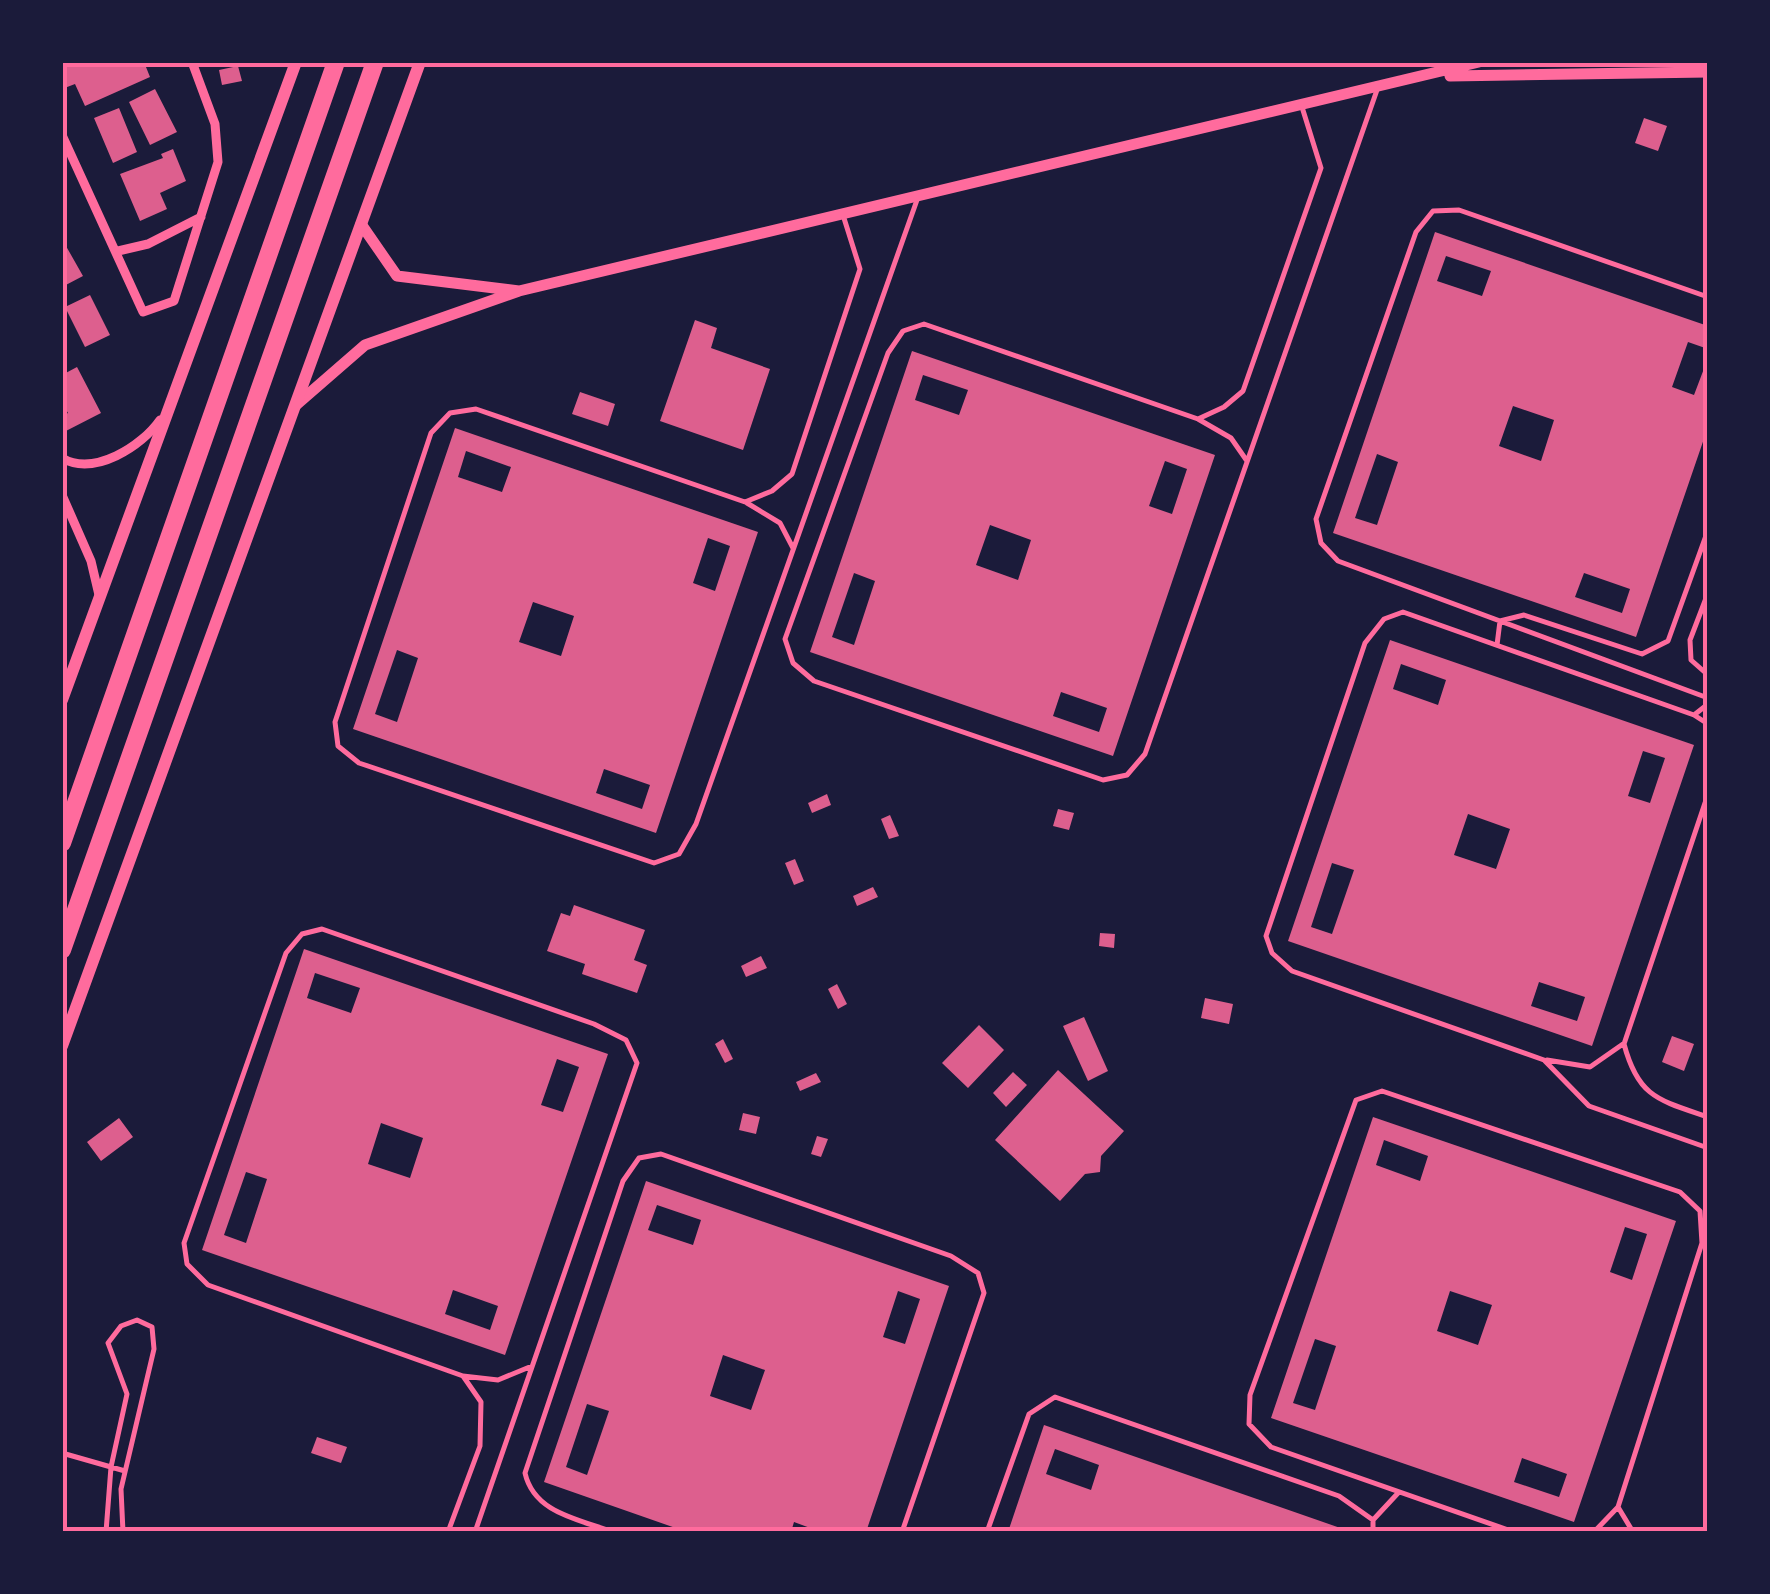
<svg xmlns="http://www.w3.org/2000/svg" width="1770" height="1594" viewBox="0 0 1770 1594" font-family="Signika,sans-serif">
  <style>
    .building { fill: #dd5f8e; fill-rule: evenodd }
    .lines { fill: none; stroke-linecap: round; stroke-linejoin: round }
    .service { stroke: #ff6b9d; stroke-width: 5 }
    .minor { stroke: #ff6b9d; stroke-width: 9 }
    .tertiary { stroke: #ff6b9d; stroke-width: 11 }
    .secondary { stroke: #ff6b9d; stroke-width: 12 }
    .motorway { stroke: #ff6b9d; stroke-width: 18 }
    .neatline { fill: none; stroke: #ff6b9d; stroke-width: 4 }
  </style>
  <rect width="100%" height="100%" fill="#1b1b3a"/>
  <!-- building -->
  <path class="building" d="M62,62H144L150,77L85,106L75,84L62,89Z
    M238,66L242,81L222,85L219,70Z
    M155,89L177,132L150,145L129,102Z
    M119,108L137,152L113,163L94,118Z
    M1644,118L1667,126L1658,151L1635,143Z
    M173,149L186,181L160,193L167,209L140,221L120,174L163,158L161,154Z
    M1435,232L1708,326V349L1688,342L1672,387L1694,395L1708,358V427L1636,637L1333,533ZM1446,256L1491,271L1482,296L1437,281ZM1513,406L1554,420L1541,461L1499,446ZM1377,454L1398,462L1377,525L1355,518ZM1584,573L1630,589L1622,613L1575,597Z
    M62,239L83,276L62,287Z
    M90,295L110,335L85,347L65,307Z
    M695,320L717,328L711,348L770,369L743,450L660,421Z
    M912,351L1215,455L1113,756L810,652ZM923,375L968,390L959,415L915,400ZM1165,461L1187,469L1172,514L1149,506ZM990,525L1031,540L1018,580L976,565ZM854,573L875,581L854,645L832,637ZM1061,692L1107,708L1099,732L1053,716Z
    M77,367L101,413L62,433V416L68,413L62,403V375Z
    M580,392L615,404L608,426L572,414Z
    M455,428L758,532L656,833L353,729ZM466,451L511,467L502,492L458,477ZM708,538L730,546L715,591L693,583ZM533,602L574,616L561,656L519,642ZM397,650L418,658L397,722L375,714ZM604,769L650,785L642,809L596,793Z
    M1390,640L1694,745L1592,1046L1288,941ZM1401,664L1446,680L1438,705L1393,689ZM1643,751L1665,758L1650,803L1628,796ZM1468,814L1510,829L1496,869L1454,855ZM1332,863L1354,870L1332,934L1311,927ZM1539,982L1585,997L1577,1021L1531,1006Z
    M827,794L831,805L812,813L808,803Z
    M1058,809L1074,813L1069,830L1053,826Z
    M890,815L899,836L889,839L881,819Z
    M795,859L804,881L794,885L785,863Z
    M873,887L878,897L857,906L853,896Z
    M574,905L645,930L634,960L647,965L637,993L582,974L585,964L547,951L561,913L570,916Z
    M1100,933L1115,934L1114,948L1099,946Z
    M304,949L608,1054L505,1355L202,1250ZM315,973L360,988L351,1013L307,998ZM557,1059L579,1067L563,1112L541,1105ZM381,1123L423,1138L410,1178L368,1164ZM246,1172L267,1179L246,1243L224,1235ZM453,1290L498,1306L490,1330L445,1314Z
    M761,956L767,968L746,977L741,966Z
    M837,984L847,1004L838,1009L828,989Z
    M1205,998L1233,1004L1229,1024L1201,1018Z
    M1084,1017L1108,1071L1088,1081L1063,1026Z
    M979,1025L1004,1050L968,1088L942,1063Z
    M1672,1036L1694,1044L1684,1071L1662,1062Z
    M723,1039L733,1059L725,1063L715,1044Z
    M1058,1070L1124,1131L1101,1156L1100,1172L1085,1174L1060,1201L995,1140Z
    M1013,1072L1027,1085L1006,1107L993,1093Z
    M816,1073L821,1082L800,1091L796,1082Z
    M743,1113L760,1117L756,1134L739,1130Z
    M1373,1117L1676,1221L1574,1522L1271,1418ZM1384,1140L1428,1156L1420,1181L1376,1165ZM1625,1227L1647,1234L1632,1280L1610,1272ZM1450,1291L1492,1305L1478,1345L1437,1331ZM1315,1339L1336,1346L1315,1410L1293,1403ZM1522,1458L1567,1474L1559,1497L1514,1482Z
    M119,1118L133,1137L101,1161L87,1142Z
    M817,1136L828,1139L821,1157L811,1154Z
    M646,1181L949,1286L866,1532H821L794,1522L791,1532H687L544,1482ZM657,1205L701,1220L693,1245L648,1230ZM898,1291L920,1299L905,1344L883,1337ZM723,1355L765,1370L751,1410L710,1396ZM587,1404L609,1411L587,1475L566,1467Z
    M1044,1425L1349,1531L1348,1532H1008ZM1055,1449L1099,1465L1091,1490L1046,1474Z
    M317,1437L347,1447L341,1463L311,1453Z"/>
  <g class="lines">
    <!-- service -->
    <path class="service" d="M1302,107L1321,168L1243,391L1224,407L1198,419L924,324L903,331L888,353L785,639L793,663L814,681L1103,780L1127,775L1145,754L1377,90
      M843,215L860,269L792,474L772,491L745,502L476,409L450,413L431,433L335,722L338,746L359,763L654,863L679,854L696,824L917,200
      M1708,297L1459,210L1433,211L1416,232L1316,519L1321,543L1338,561L1708,698
      M1198,419L1231,438L1247,461
      M747,503L780,523L793,548
      M1708,593L1690,640L1691,660L1708,675
      M1497,645L1500,621L1524,615L1642,654L1668,641L1708,530
      M1694,715L1708,704
      M1708,724L1694,715L1403,612L1384,619L1365,643L1266,936L1272,953L1292,971L1544,1060L1589,1106L1708,1148
      M1708,794L1624,1044C1638,1097 1658,1100 1708,1117
      M1547,1060L1590,1067L1623,1044
      M463,1376L498,1380L532,1366
      M62,1453L125,1471
      M1373,1520L1399,1492
      M106,1532L111,1467L127,1394L108,1343L121,1326L137,1320L152,1327L154,1349L121,1489L123,1532
      M448,1532L480,1446L481,1402L463,1376L208,1285L187,1264L184,1243L286,953L302,934L322,929L594,1024L626,1040L637,1063L475,1532
      M613,1532C578,1519 534,1513 525,1473L623,1181L639,1158L661,1154L951,1256L978,1273L984,1293L902,1532
      M987,1532L1029,1414L1055,1397L1339,1496L1373,1520V1532
      M1514,1532L1271,1447L1249,1424L1250,1395L1356,1100L1382,1091L1680,1192L1700,1211L1702,1243L1618,1507L1633,1532
      M1594,1532L1618,1507"/>
    <!-- minor -->
    <path class="minor" d="M62,135L143,312L174,301L218,162L215,124L192,62
      M118,251L148,244L201,217
      M62,458C94,477 142,446 160,420
      M62,495L91,561L99,595"/>
    <!-- tertiary -->
    <path class="tertiary" d="M1450,76L1708,72
      M519,291L1479,62
      M296,405L365,345L519,291L397,276L361,224"/>
    <!-- secondary -->
    <path class="secondary" d="M62,700L296,62
      M62,1046L420,62"/>
    <!-- motorway -->
    <path class="motorway" d="M62,843L336,62
      M62,950L375,62"/>
  </g>
  <!-- border -->
  <rect width="1770" height="1594" fill="none" stroke="#1b1b3a" stroke-width="130"/>
  <rect x="65" y="65" width="1640" height="1464" class="neatline"/>
</svg>
